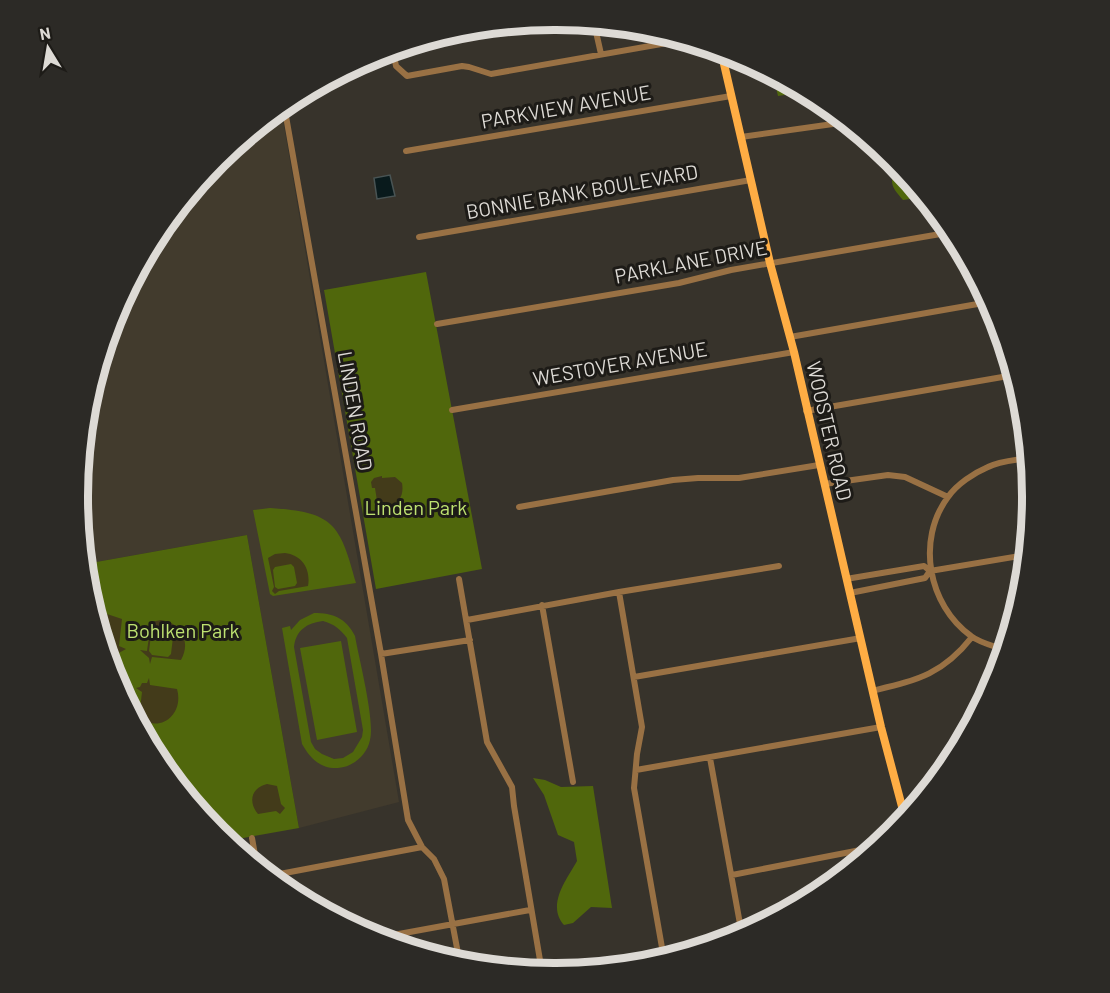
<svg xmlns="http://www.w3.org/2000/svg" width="1110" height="993" viewBox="0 0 1110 993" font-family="Barlow,sans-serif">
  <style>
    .built { fill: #423b2d }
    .green { fill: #50670c; fill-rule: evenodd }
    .sand { fill: #433b1a; fill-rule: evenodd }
    .water { fill: #091a1c; stroke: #495454; stroke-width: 1.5 }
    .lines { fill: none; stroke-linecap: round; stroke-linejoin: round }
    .minor { stroke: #997144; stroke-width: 6 }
    .major { stroke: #fead44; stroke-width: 8 }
    .labels { text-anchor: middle; stroke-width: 6; stroke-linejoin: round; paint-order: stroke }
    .street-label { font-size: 20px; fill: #dddad5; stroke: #1d1b17 }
    .park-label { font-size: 20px; fill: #bee271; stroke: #1d1b17 }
    .rim { fill: none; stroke: #dddad5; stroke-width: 8 }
  </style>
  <rect width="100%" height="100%" fill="#37332b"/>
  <!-- built -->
  <path class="built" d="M281,108L399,802L299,828L247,535L85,564L78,496L87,403L114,314L159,231L218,159Z"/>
  <!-- green -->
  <path class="green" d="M773,75L805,92L778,96Z
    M897,167H899L924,197L903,200C892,187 888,183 897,167Z
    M426,272L482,569L376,589L324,290Z
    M270,508C333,512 340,523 356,583L273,596L270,594L253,510Z
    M247,535L299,828L226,841L217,834L158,761L114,679L87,589L85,564Z
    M314,613C333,613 346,618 355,636C359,659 375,720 370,740C367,755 353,767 338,768C320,769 310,758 302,744L282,628L290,626L291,630L300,620ZM323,621C334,624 340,629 347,638L363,730L362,737L353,752L343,758L334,759L322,754L315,749L311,742L294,647C296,630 307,623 323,621Z
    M341,641L357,732L317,740L300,648Z
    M533,778L545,780L561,787L593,786L612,908L591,907L573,923L564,925C546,905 567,879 577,861L574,842L558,835L544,795Z"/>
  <!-- sand -->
  <path class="sand" d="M382,476V478L395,477L402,483C404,495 400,502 389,506L377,501L375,488H372L371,482L374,478Z
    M285,553C302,555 311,569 308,586L279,591L275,594L272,591L274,587L268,558L275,554ZM291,564L294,567L297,583L295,586L278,589L275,587L273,570L275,567Z
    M107,614L122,619L119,646L126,649L115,655L113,659H111V652H106L95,617Z
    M161,620C182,623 191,642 181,660L152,657L150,664L149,658L140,650L147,651L151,622ZM154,633L171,634L173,637L171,654L168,657L152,655L149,651L151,635Z
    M149,678L150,685L177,689C184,713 162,734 139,718L142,692L136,688L140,687L142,683H147Z
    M267,784L277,786L281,804L285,808L280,814L276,811L258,814C248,802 251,788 267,784Z"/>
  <!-- water -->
  <path class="water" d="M390,175L395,196L377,199L374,178Z"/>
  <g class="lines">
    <!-- minor -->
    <path class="minor" d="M594,23L601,54
      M393,50L396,66L407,76L462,66L469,67L491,74L684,40
      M284,105L381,654L408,820L422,847L434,859L444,879L460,964
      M741,137L847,122
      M406,151L731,96
      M419,237L751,180
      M437,324L679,283L731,270L952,232
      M790,337L989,302
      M452,410L794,352
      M806,411L1014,375
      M824,484L888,475L905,477L948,497
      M519,507L673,480L698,478H739L819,465
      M459,579L487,742L512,787L514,806L542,972
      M846,579L924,566L930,571L1026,555
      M619,592L642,727L637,754L634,788L664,959
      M850,593L925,578L930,571
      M542,605L573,782
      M467,620L619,592L779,566
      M1005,650C994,646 980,643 971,636C928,605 916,540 948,497C957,484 974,473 988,467C999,461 1016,460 1028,458
      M381,654L470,640
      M634,677L861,638
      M872,691C917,680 942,675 972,637
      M710,758L742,935
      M636,770L881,727
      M252,838L257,866
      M732,875L876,847
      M269,876L422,847
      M377,938L530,910"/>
    <!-- major -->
    <path class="major" d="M721,51L770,263L794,352L881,727L905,818"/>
  </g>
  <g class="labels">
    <!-- street labels -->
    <g class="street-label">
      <text transform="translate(566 107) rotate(-10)" y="7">PARKVIEW AVENUE</text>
      <text transform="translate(582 192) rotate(-10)" y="7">BONNIE BANK BOULEVARD</text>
      <text transform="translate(691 262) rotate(-11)" y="7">PARKLANE DRIVE</text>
      <text transform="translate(620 364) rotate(-10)" y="7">WESTOVER AVENUE</text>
      <text transform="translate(355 411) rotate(80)" y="7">LINDEN ROAD</text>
      <text transform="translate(829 431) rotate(77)" y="7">WOOSTER ROAD</text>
    </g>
    <!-- park labels -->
    <g class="park-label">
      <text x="416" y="515">Linden Park</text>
      <text x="183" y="638">Bohlken Park</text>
    </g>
  </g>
  <!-- crop -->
  <path d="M0 0H1110V993H0ZM554 30H556A466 466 0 0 1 1022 496V497A466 466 0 0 1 556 963H554A466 466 0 0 1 88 497V496A466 466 0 0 1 554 30Z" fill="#2c2a26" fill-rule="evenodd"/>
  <path class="rim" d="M554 30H556A466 466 0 0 1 1022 496V497A466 466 0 0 1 556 963H554A466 466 0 0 1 88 497V496A466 466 0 0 1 554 30Z"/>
  <!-- north arrow -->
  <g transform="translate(48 48) rotate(349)" stroke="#1d1b17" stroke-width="4.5" paint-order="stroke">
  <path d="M0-4.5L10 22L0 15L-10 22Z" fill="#dddad5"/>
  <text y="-9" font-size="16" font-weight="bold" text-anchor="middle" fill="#dddad5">N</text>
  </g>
</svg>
